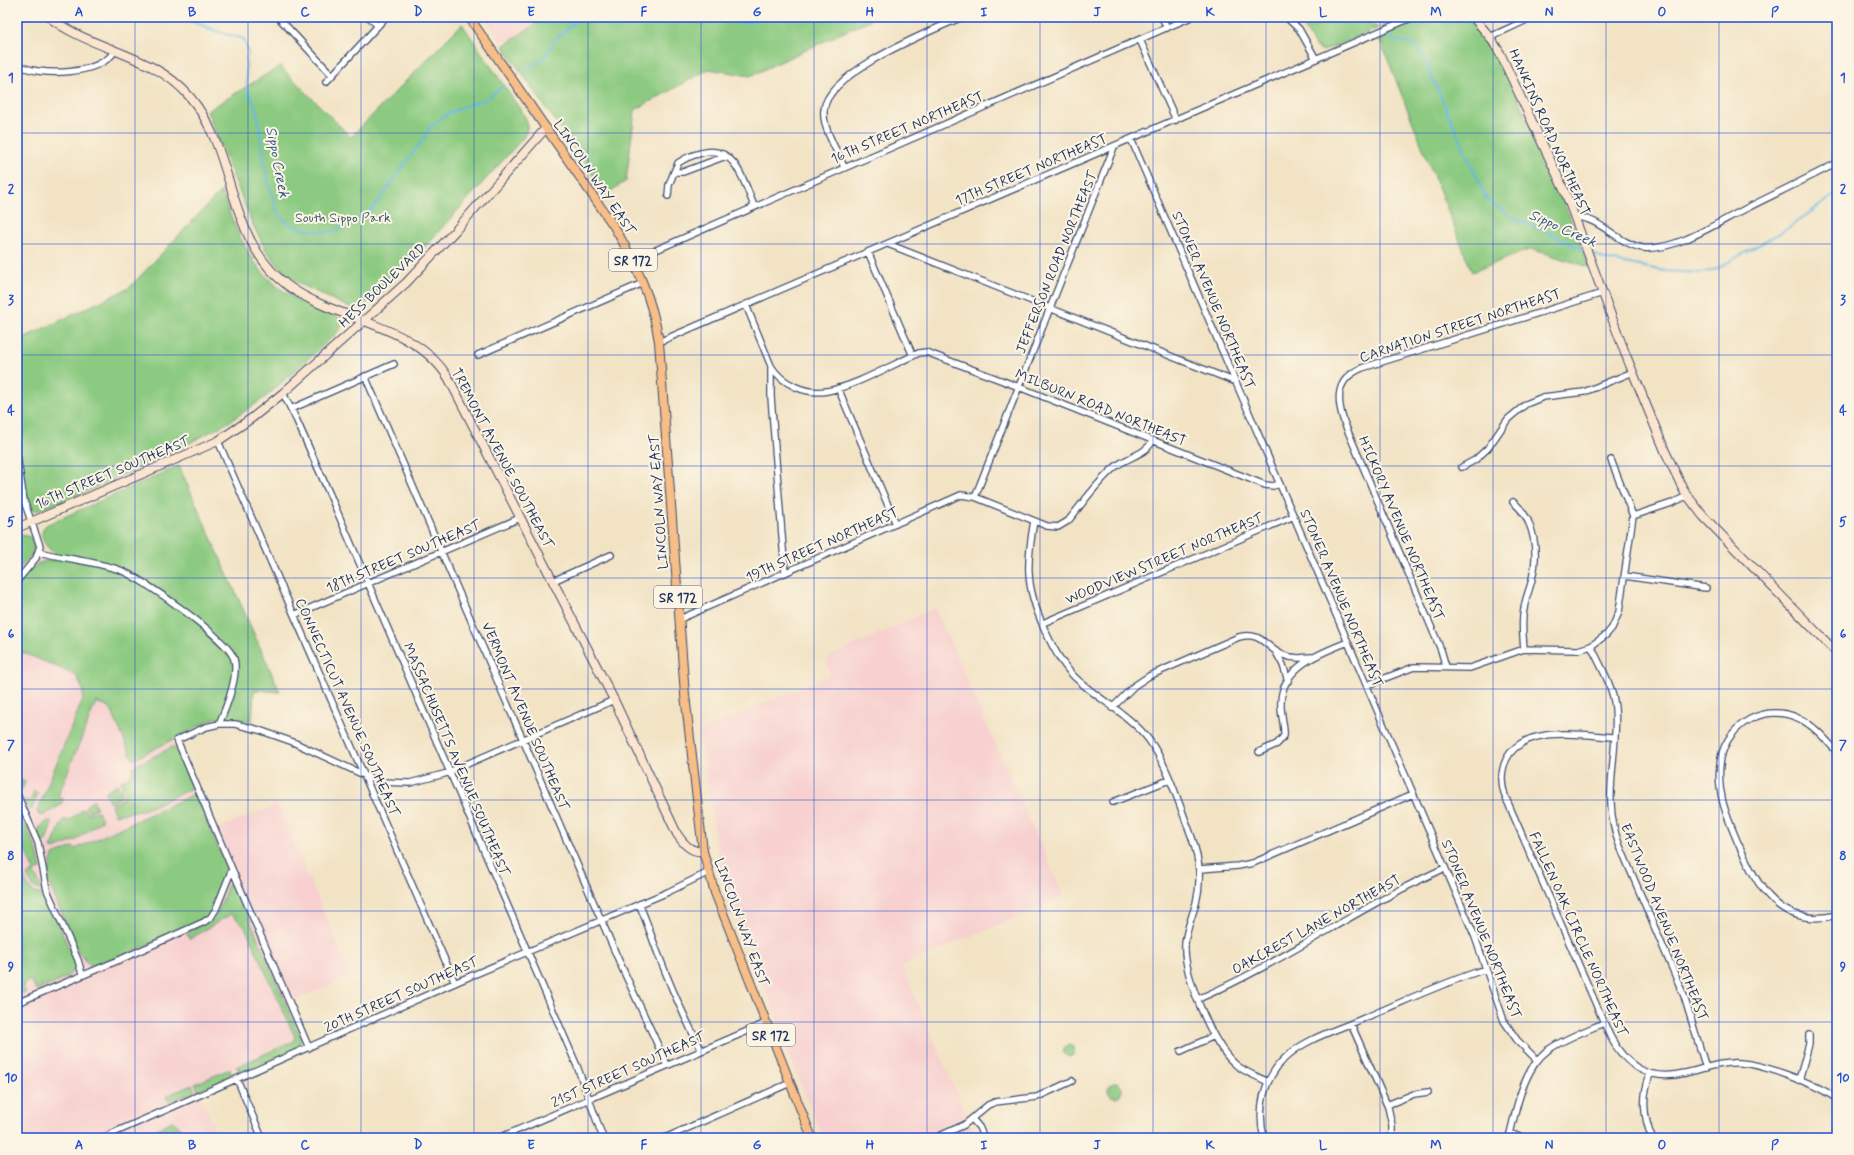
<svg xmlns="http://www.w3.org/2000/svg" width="1854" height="1155" viewBox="0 0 1854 1155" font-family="Mynerve,sans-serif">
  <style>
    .built { fill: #f7d0cf }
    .green { fill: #8cca81; stroke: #547c70 }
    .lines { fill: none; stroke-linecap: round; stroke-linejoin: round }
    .stream { stroke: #68b8e3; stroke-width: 2 }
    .street-casing { stroke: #3b4a6d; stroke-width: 8 }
    .secondary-casing { stroke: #3b4a6d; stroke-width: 10 }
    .primary-casing { stroke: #3b4a6d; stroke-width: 10 }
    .street { stroke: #fff; stroke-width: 5.5 }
    .secondary { stroke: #fce5cf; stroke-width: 8 }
    .primary { stroke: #f7be87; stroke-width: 8 }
    .grid { fill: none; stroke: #1d4ed8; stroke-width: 1; stroke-opacity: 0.55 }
    .labels { text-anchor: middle; stroke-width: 4; stroke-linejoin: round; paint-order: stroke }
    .shield { fill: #fcf5e5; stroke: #5e6a86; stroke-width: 1 }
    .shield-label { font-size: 13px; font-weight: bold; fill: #1b2f5e }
    .street-label { font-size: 14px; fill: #1b2f5e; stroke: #fcf5e5 }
    .park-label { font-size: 14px; fill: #375667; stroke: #fcf5e5 }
    .water-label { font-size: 15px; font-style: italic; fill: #325886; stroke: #fcf5e5 }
    .neatline { fill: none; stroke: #1d4ed8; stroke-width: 1.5 }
    .grid-label { font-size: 13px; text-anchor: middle; font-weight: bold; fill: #1d4ed8 }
  </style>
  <rect width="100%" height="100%" fill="#fcf5e5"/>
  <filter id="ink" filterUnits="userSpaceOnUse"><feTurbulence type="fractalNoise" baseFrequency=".025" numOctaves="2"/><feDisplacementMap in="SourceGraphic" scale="8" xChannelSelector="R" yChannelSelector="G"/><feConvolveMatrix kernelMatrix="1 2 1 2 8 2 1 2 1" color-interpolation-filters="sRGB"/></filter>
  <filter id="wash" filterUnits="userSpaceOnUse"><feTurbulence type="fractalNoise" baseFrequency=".012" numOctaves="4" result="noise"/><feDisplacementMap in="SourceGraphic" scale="16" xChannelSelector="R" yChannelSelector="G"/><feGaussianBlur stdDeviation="0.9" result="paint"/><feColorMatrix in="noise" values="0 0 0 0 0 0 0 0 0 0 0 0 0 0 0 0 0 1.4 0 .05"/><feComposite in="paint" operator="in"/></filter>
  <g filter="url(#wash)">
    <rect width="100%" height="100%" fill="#f2e3c5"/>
    <!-- built -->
    <path class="built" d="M484,17H535L533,25L510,40L501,41Z
      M21,535L31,537L53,560L142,755L172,739L211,831L278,805L351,976L282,1006L298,1042L196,1085L218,1138H17V537Z
      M935,608L1064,897L902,966L976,1138H823L777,1025V1018L721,871L699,732L830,675L826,658Z"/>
    <!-- green -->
    <path class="green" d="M536,17H873L872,19L750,76L709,69L635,110L626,181L606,194L503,46L534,25Z
      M1292,17H1361L1378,28L1323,51L1315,46L1303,26Z
      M1421,17H1467C1492,31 1507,76 1519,101C1544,156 1568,210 1589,267L1531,249L1472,272L1380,40L1381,36L1385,33Z
      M462,24L524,115C529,124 528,129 523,138L411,262L375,298L356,308L346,306L300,284L281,269L266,250L252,223L207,111L280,66L351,137Z
      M221,191C235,228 250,269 285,292C302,303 321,306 338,317L342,324L340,330L267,396L229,422L165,456L83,493L36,511C14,498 17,368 17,341L129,288Z
      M179,466L280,692L254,690L252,721L215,718L133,760L112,712L108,707L96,702L58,796L63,798L61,805L44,815H39L37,811L83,699V690L76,675L17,650V589C24,573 34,561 53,560L55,553C45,548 37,534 46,525Z
      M21,535L31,537L35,551L17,572V537Z
      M172,747L176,748L192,786L190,789L146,809L115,815L111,805L122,800L125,791L120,782L132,774L133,767Z
      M17,778L25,782L22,789L18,788Z
      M117,784L122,791L120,798L110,803L105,792Z
      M34,791L38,793L32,809L29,810L24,800L30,801Z
      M194,794H195L225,863L226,875L220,893L214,908L208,918L155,940V942L99,966H92L84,960V956L80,955L78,951L48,882V872L53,855L73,847L75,849Z
      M93,800L97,808L89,812L85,807Z
      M17,806L36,847L41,869L34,871L17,831Z
      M83,809L89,814L98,811L102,820L76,840L55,849L51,848L63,820H70Z
      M48,821H51L52,824L46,841L43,843L38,834V829Z
      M34,872L40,885L45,887V889L42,891L33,887L27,875Z
      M23,875C28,887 32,896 46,894L76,965C71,980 50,985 36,990L31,980L23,985L26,992L17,995V878Z
      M231,883L236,888L301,1038L299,1046L296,1049L244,1071L239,1070L236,1067L294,1041L295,1037L245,927L231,914L190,939L186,933L212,920L218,912L228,884Z
      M1063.5 1051a5.5 5.5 0 1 1 11 0a5.5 5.5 0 1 1-11 0Z
      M230,1069L231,1074L229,1077L198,1091L195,1084Z
      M1108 1090a7 7 0 1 1 14 0a7 7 0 1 1-14 0Z
      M192,1085L195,1092L169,1102L166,1096Z
      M172,1121L181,1128L182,1138H154L148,1136V1134Z"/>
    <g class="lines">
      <!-- stream -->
      <path class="stream" d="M181,17L219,32L244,39L248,53L246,60L247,89L257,110L265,170L275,206L280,216L290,225L303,229L324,232L335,231L356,221L370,211L380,200L396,176L425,137L429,128L447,114L467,105L485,100L502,87
        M710,17C727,22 747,27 763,17
        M1320,17C1339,23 1351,22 1370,17
        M1373,17C1383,22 1384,30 1391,38C1397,44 1402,40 1408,43C1417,46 1421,54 1425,61L1487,200L1512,217L1551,234L1584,250
        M525,70L541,61L558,37L581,17
        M1591,253L1604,259L1665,271L1701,273L1716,269L1787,229L1837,193"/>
    </g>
  </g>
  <g filter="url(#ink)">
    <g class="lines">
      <!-- street casing -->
      <g class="street-casing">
        <path id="street" d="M278,17L332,75
          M369,17L378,26
          M1162,17L1167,28
          M1286,17L1299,29L1316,59
          M1490,37L1533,17
          M1140,40L1176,120
          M17,64C38,78 103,75 115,50
          M326,82L386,17
          M1131,139L1475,937L1504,1021L1517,1040L1537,1060
          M726,156L683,172H674L678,163C685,158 693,155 701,153C735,143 744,182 754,206
          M844,167C837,150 822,128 824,110C827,72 931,31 962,17
          M668,196L669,185L674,172
          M1575,217C1600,217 1618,244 1643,248C1675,251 1717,223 1745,209C1775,194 1806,179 1837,163
          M888,244L1236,382
          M868,252L913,356
          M633,260L1191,17
          M746,305L771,366V397L785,573
          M659,342L1413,17
          M478,355L643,283
          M771,366C782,384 806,395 827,391C856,386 891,365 919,353L926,352L1019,387L1265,485L1273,486L1280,484
          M365,376L619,961L667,1065
          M838,388L896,524
          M283,393L297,421L330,495L577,1066L603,1138
          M291,409L394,364
          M218,441L455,983
          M17,455L24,501L40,546L36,558L17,581
          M1462,467L1475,460L1488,448L1508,419L1526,404L1543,397L1584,392L1633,372
          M975,497L1114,147
          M1513,502C1535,519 1539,553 1532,579C1530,589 1525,599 1524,609C1521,622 1523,636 1524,649
          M1633,516L1672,503L1687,496
          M1034,521C1031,538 1028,556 1029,573C1030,604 1055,661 1079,681C1101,701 1131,716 1149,740C1167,765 1177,798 1188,827C1198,852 1203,876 1196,903C1192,917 1186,930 1185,944C1183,974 1212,1043 1234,1063C1243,1072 1257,1076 1268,1082
          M39,552C66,559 94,561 120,570C142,578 228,639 234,659C239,677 226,708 219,724
          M1625,576L1706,588
          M553,581L611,555
          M294,615L520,518
          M680,619L961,495L975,497L1047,526L1058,527L1068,521C1083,503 1097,482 1115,467C1127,457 1146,455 1153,440
          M1043,623L1294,516
          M1591,646C1600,665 1613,686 1615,708C1619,755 1601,797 1619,844L1684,996L1706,1068
          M1276,652L1283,665L1288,681
          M1446,667L1441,650L1344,422C1336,398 1336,379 1362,368L1603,293
          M1367,685L1414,667L1470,668L1524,649L1578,650L1591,646L1606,635L1612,628L1619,612L1633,516L1611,460
          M1112,708L1134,686L1149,676L1239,637C1263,631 1265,648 1283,655C1293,659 1302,658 1312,657
          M1614,737C1583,735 1523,724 1506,760C1501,771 1501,784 1505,796L1609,1034C1625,1066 1648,1082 1685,1073C1700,1070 1716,1063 1732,1063C1757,1061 1817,1084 1837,1099
          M1259,752L1277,744L1284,736C1285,725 1280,714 1281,702C1282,666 1321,653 1348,642
          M1837,752C1826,740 1814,725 1798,718C1766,703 1728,723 1721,758C1715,789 1726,815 1738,843C1758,887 1779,929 1837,915
          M17,794L38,843L47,890L78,960L82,974
          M1113,802L1169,780
          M232,869L309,1048
          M1200,869L1238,866L1253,863L1413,794
          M639,904C647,921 652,939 659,956C671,988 685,1019 701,1049
          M1198,999C1284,962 1360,906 1445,868
          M17,1003L119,960L204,922L211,917L216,909L232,869L177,740L206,727L219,724H235L259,730L293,742L379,782L410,783L444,774L614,700
          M1351,1024L1388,1107L1392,1125V1138
          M1181,1051L1214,1036
          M1650,1074C1642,1097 1643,1116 1652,1138
          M237,1079L262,1138
          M1799,1080L1809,1044V1035
          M1387,1105L1414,1094L1428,1092
          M972,1119L979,1127L984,1138
          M1510,1133L1522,1138
          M102,1138L459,981L668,892L709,872
          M499,1138L766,1023
          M665,1138L790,1083
          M935,1138L964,1125L988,1105L995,1102L1037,1097L1072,1081
          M1264,1138C1257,1110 1263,1080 1284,1059C1304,1039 1337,1030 1362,1019C1403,1002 1444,982 1486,969
          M1509,1138C1516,1110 1523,1068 1548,1050C1565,1038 1585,1031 1604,1023"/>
      </g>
      <!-- secondary casing -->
      <g class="secondary-casing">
        <path id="secondary" d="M49,17C92,51 153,53 190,97C237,152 225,238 287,285C336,322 415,322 449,379L614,700L677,834C683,843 691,853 703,851
          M1473,17L1490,37L1500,53L1566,194L1625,353L1665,451L1684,491L1703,516L1837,653
          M17,528L218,441L252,418L283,393L406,283L455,231L546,128"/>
      </g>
      <!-- primary casing -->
      <g class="primary-casing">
        <path id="primary" d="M469,17L613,225C635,262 653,299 659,342L685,695L703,851L715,893L812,1138"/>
      </g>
      <!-- street -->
      <use href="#street" class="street"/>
      <!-- secondary -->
      <use href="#secondary" class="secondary"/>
      <!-- primary -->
      <use href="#primary" class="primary"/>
    </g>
  </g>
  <!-- grid -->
  <path class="grid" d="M135,17V1138M248,17V1138M361,17V1138M474,17V1138M588,17V1138M701,17V1138M814,17V1138M927,17V1138M1040,17V1138M1153,17V1138M1266,17V1138M1380,17V1138M1493,17V1138M1606,17V1138M1719,17V1138M17,133H1837M17,244H1837M17,355H1837M17,466H1837M17,578H1837M17,689H1837M17,800H1837M17,911H1837M17,1022H1837"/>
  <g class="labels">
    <!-- shield labels -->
    <g class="shield">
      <rect x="609" y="249" width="48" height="22" rx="3"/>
      <rect x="654" y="586" width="48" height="22" rx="3"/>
      <rect x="747" y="1024" width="48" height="22" rx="3"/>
    </g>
    <g class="shield-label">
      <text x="633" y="265">SR 172</text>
      <text x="678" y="602">SR 172</text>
      <text x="771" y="1040">SR 172</text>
    </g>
    <!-- street labels -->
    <g class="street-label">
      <text transform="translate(907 127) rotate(-23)" y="5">16TH STREET NORTHEAST</text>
      <text transform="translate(1550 132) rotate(66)" y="5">HANKINS ROAD NORTHEAST</text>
      <text transform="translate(1031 169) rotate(-23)" y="5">17TH STREET NORTHEAST</text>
      <text transform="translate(595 177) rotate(56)" y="5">LINCOLN WAY EAST</text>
      <text transform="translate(1056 262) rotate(-68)" y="5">JEFFERSON ROAD NORTHEAST</text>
      <text transform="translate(382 285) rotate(-44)" y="5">HESS BOULEVARD</text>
      <text transform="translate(1214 300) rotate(67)" y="5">STONER AVENUE NORTHEAST</text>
      <text transform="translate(1460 325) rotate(-18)" y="5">CARNATION STREET NORTHEAST</text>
      <text transform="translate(1101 407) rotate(22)" y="5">MILBURN ROAD NORTHEAST</text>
      <text transform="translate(503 458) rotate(62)" y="5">TREMONT AVENUE SOUTHEAST</text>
      <text transform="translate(112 472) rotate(-23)" y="5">16TH STREET SOUTHEAST</text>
      <text transform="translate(658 502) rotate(-94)" y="5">LINCOLN WAY EAST</text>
      <text transform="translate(1402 528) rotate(67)" y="5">HICKORY AVENUE NORTHEAST</text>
      <text transform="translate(822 544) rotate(-24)" y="5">19TH STREET NORTHEAST</text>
      <text transform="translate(403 556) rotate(-23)" y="5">18TH STREET SOUTHEAST</text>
      <text transform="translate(1164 558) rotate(-23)" y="5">WOODVIEW STREET NORTHEAST</text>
      <text transform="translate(1342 598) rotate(67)" y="5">STONER AVENUE NORTHEAST</text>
      <text transform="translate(348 707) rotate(66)" y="5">CONNECTICUT AVENUE SOUTHEAST</text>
      <text transform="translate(526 716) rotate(67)" y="5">VERMONT AVENUE SOUTHEAST</text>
      <text transform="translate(457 759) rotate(67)" y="5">MASSACHUSETTS AVENUE SOUTHEAST</text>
      <text transform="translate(742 922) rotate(70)" y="5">LINCOLN WAY EAST</text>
      <text transform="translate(1665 922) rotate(68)" y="5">EASTWOOD AVENUE NORTHEAST</text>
      <text transform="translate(1316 924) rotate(-29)" y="5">OAKCREST LANE NORTHEAST</text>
      <text transform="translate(1482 929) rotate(68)" y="5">STONER AVENUE NORTHEAST</text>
      <text transform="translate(1579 934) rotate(66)" y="5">FALLEN OAK CIRCLE NORTHEAST</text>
      <text transform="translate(401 994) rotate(-24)" y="5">20TH STREET SOUTHEAST</text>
      <text transform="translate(628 1069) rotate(-24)" y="5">21ST STREET SOUTHEAST</text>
    </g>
    <!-- park labels -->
    <g class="park-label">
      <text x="343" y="222">South Sippo Park</text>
    </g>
    <!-- water labels -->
    <g class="water-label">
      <text transform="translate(278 162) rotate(79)" y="5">Sippo Creek</text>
      <text transform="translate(1563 228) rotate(24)" y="5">Sippo Creek</text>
    </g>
  </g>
  <!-- margin -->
  <rect width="1854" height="1155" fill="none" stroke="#fcf5e5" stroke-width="44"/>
  <rect x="22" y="22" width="1810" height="1111" class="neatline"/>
  <g class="grid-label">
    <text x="79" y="16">A</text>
    <text x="192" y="16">B</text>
    <text x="305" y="16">C</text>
    <text x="418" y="16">D</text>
    <text x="531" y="16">E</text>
    <text x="644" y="16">F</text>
    <text x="757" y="16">G</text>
    <text x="870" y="16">H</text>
    <text x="984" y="16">I</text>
    <text x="1097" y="16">J</text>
    <text x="1210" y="16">K</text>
    <text x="1323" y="16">L</text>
    <text x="1436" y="16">M</text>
    <text x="1549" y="16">N</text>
    <text x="1662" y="16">O</text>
    <text x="1775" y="16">P</text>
    <text x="11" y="82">1</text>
    <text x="1843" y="82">1</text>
    <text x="11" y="193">2</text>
    <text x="1843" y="193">2</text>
    <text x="11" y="304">3</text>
    <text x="1843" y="304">3</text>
    <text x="11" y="415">4</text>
    <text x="1843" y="415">4</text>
    <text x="11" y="526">5</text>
    <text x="1843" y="526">5</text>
    <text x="11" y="638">6</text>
    <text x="1843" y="638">6</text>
    <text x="11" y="749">7</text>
    <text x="1843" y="749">7</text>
    <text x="11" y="860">8</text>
    <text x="1843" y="860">8</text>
    <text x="11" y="971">9</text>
    <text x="1843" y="971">9</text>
    <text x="11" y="1082">10</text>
    <text x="1843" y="1082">10</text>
    <text x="79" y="1149">A</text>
    <text x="192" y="1149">B</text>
    <text x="305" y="1149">C</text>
    <text x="418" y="1149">D</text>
    <text x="531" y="1149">E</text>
    <text x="644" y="1149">F</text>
    <text x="757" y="1149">G</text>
    <text x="870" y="1149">H</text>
    <text x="984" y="1149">I</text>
    <text x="1097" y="1149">J</text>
    <text x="1210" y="1149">K</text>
    <text x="1323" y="1149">L</text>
    <text x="1436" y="1149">M</text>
    <text x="1549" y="1149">N</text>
    <text x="1662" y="1149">O</text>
    <text x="1775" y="1149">P</text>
  </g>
</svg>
